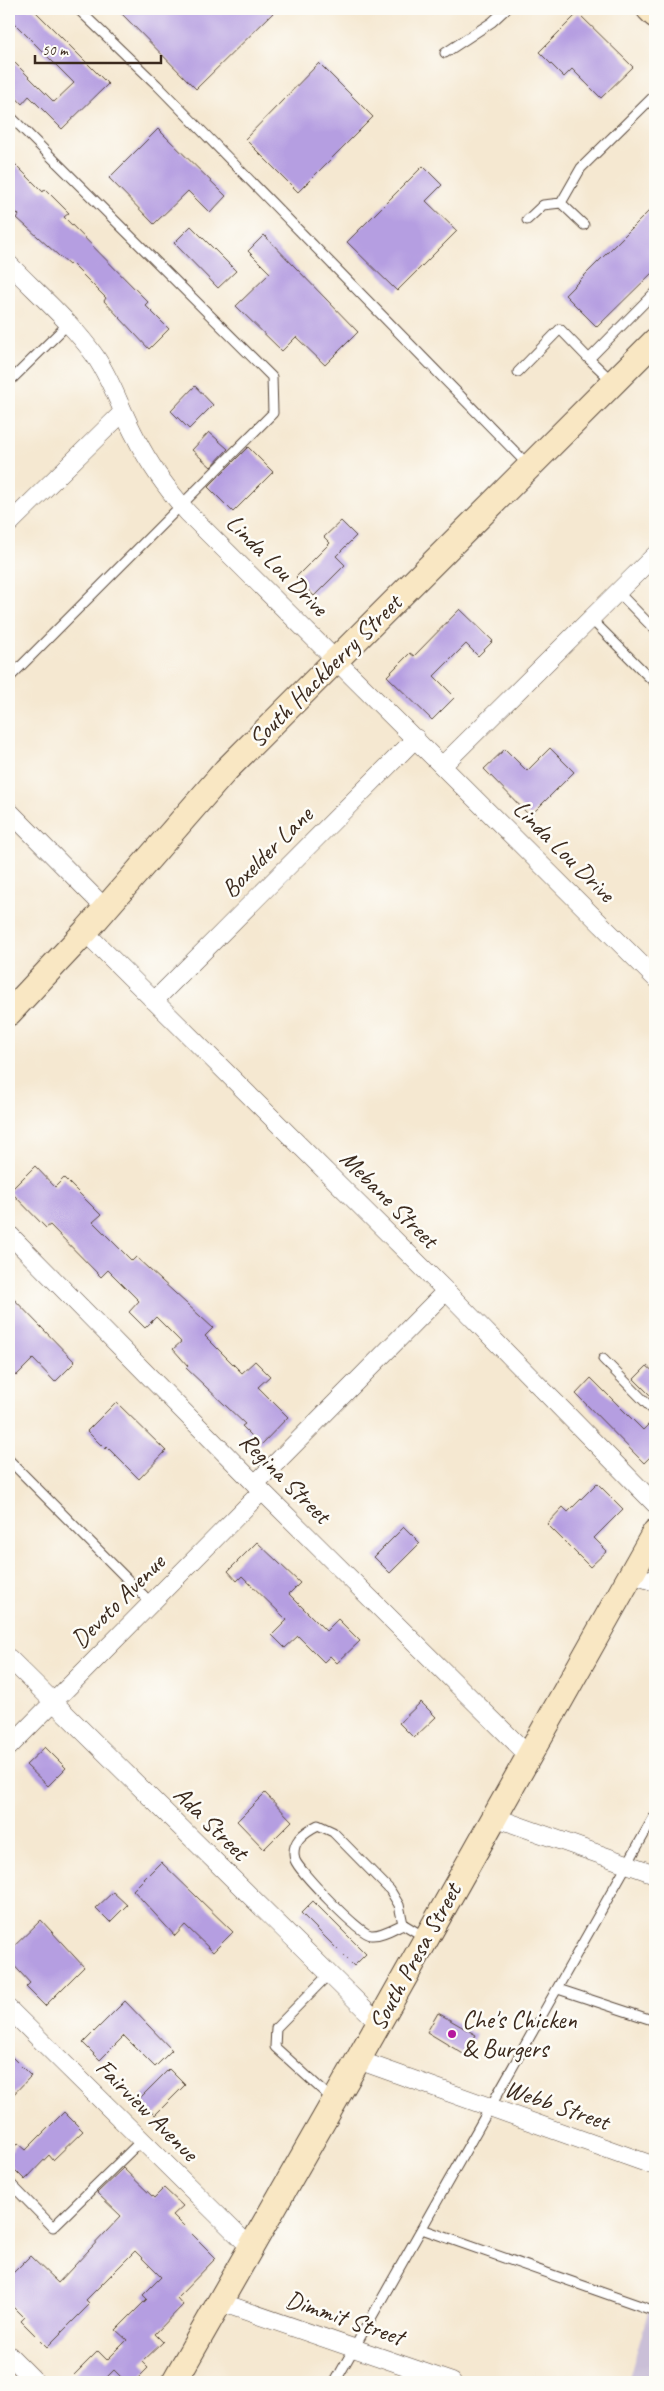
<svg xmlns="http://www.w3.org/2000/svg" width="664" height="2391" font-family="Caveat,sans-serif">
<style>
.industrial{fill:#cabfd7}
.building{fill:#b59ee1}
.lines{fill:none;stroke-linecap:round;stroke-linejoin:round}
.service-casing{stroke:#574639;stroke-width:11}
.minor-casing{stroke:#574639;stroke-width:19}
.secondary-casing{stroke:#574639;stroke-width:27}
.service{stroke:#fff;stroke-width:9}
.minor{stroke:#fff;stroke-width:18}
.secondary{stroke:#f9e7c3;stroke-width:25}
.poi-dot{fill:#b5179e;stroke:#fdfcf7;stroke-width:2}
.labels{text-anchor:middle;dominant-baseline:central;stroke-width:5;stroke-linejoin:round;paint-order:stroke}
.street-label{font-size:25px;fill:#3b2a1e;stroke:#fdfcf7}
.poi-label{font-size:25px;fill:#3b2a1e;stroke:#fdfcf7;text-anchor:start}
</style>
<rect width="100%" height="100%" fill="#fdfcf7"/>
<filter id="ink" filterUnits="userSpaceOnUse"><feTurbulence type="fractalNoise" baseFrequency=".02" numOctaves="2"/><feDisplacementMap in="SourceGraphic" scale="10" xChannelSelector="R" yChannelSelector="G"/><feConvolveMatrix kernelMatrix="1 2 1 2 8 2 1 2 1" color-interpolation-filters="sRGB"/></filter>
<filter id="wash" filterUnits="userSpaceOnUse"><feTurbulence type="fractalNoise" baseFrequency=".0096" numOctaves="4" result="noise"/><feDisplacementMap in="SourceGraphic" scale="20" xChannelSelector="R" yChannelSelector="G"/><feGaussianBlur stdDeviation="1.12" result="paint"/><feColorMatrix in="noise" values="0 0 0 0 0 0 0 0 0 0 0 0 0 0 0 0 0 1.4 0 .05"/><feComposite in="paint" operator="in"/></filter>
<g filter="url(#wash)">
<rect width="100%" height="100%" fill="#f5e8d1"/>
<path class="industrial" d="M655,2287V2382H628Z"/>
<g id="blocks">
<path class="building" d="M9,9H33L108,84L62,129L29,96L22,104L9,90V57L54,102L74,83L9,18Z
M117,9H277L196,89Z
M578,13L633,67L601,98L572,69L564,77L539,52Z
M319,63L373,117L298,192L245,139Z
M158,129L226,196L210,213L188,191L154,224L109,178Z
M9,158L43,192L45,189L69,213L64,217L148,302L145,305L169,329L149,349L104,301L106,298L71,263L69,265L17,218L19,215L9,205Z
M423,166L442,185L426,201L457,231L397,291L347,242Z
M655,205V270L597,327L565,295Z
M191,226L236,271L218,288L174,243Z
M264,235L358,332L325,365L296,337L282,351L236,306L270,273L248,251Z
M195,386L213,405L189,429L171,411Z
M209,432L228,449L211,467L192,450Z
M248,447L273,472L233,512L208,487Z
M341,521L356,536L336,556L345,565L314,596L296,577L330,543L324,537Z
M460,609L493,641L478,656L466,644L434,676L455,697L432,720L387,676L410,653L414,656Z
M550,748L574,772L530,816L484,769L505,749L527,771Z
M35,1166L55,1187L64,1178L101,1215L93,1222L132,1261L136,1257L213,1328L205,1336L242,1373L255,1361L270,1376L258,1387L288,1417L261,1445L242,1426L245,1424L186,1368L188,1366L173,1349L181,1342L156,1317L145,1328L129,1312L139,1301L108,1270L101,1277L50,1225L46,1228L10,1191Z
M9,1294L75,1362L55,1382L33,1359L16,1376L9,1368Z
M647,1366L655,1373V1400L634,1379Z
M591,1378L643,1430L655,1418V1452L644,1463L576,1394Z
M116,1402L166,1451L139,1479L107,1447L105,1449L87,1431Z
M597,1483L623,1509L594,1538L607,1551L590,1567L547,1524L563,1507L568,1512Z
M404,1527L420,1543L390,1573L374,1557Z
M257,1542L300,1583L289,1594L326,1631L338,1619L360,1641L337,1663L330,1656L324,1662L298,1636L285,1648L272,1635L287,1620L242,1576L237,1581L228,1571Z
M421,1702L436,1717L414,1738L399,1723Z
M45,1747L66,1768L48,1786L26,1765Z
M265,1793L292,1821L264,1849L237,1821Z
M161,1862L233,1932L213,1952L185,1925L175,1936L133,1890Z
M113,1892L127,1905L110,1922L96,1908Z
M313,1901L366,1954L354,1966L301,1913Z
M41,1920L84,1967L45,2006L26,1987L30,1983L9,1960V1951Z
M125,2001L172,2050L155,2067L124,2036L100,2060L83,2043Z
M438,2013L476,2035L465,2055L427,2032Z
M9,2054L31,2076L9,2099Z
M169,2069L185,2085L155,2115L139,2099Z
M64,2112L83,2131L53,2160L49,2155L25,2180L9,2164V2152L18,2143L26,2150Z
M123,2168L154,2198L164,2188L183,2206L173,2215L216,2258L177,2298L183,2305L155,2334L163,2342L142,2362L148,2368L134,2382H126L114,2370L102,2382H67L98,2351L107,2360L127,2340L116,2330L147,2299L143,2295L161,2277L135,2251L86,2300L90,2304L47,2347L21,2321L24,2318L9,2303V2277L30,2256L58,2283L121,2216L97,2193Z"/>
</g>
</g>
<g filter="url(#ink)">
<use href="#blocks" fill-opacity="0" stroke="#574639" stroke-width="1"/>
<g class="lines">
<defs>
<path id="service" d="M78,9L157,85L529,466
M445,53L492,22L506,9
M9,115L272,377L273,413L9,678
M561,203L584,225
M527,220L543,205L561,203L581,168L655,95
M518,372L560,329L589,359
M612,381L589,359L655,292
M9,382L68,324
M618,592L655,630
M591,619L655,683
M603,1359L655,1412
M9,1460L151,1603
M403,1924C394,1928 381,1936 371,1935C359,1934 299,1871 295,1860C290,1842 304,1832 318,1825L333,1832L390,1890L399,1905L403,1924L426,1938
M329,1974L276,2028L275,2047L332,2099
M558,1989L655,2021
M9,2182L53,2227L142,2140
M422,2229L652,2310
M335,2382L655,1815"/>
<path id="minor" d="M9,264C38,294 71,322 95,356C113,382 121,411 136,438C150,466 168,490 188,513L655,978
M9,524L123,412
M443,765L655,555
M9,811L106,909
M85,932L446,1291L655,1504
M154,1001L416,738
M9,1234L255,1484L529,1756
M255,1484L446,1291
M631,1574L655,1582
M9,1658L379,2023
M9,1747L262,1491
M494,1817L655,1874
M9,2009L251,2248
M358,2060L655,2166
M220,2302L452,2382
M9,2355L36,2382"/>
<path id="secondary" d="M649,9L655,15
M9,1013L85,932L226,770L655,341
M174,2382L358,2060L655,1532"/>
</defs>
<use href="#service" class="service-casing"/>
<use href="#minor" class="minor-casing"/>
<use href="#secondary" class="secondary-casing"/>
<use href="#service" class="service"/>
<use href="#minor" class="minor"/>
<use href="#secondary" class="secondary"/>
</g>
</g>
<circle class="poi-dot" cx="452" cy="2034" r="5"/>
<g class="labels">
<g class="street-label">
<text transform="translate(277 565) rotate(45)">Linda Lou Drive</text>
<text transform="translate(325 671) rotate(-45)">South Hackberry Street</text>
<text transform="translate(564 851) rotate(45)">Linda Lou Drive</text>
<text transform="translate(267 852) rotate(-45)">Boxelder Lane</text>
<text transform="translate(389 1199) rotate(45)">Mebane Street</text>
<text transform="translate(285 1478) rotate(45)">Regina Street</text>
<text transform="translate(118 1601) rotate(-45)">Devoto Avenue</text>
<text transform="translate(211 1823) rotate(45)">Ada Street</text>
<text transform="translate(415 1957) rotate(-61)">South Presa Street</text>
<text transform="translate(557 2105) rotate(19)">Webb Street</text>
<text transform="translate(147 2110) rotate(45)">Fairview Avenue</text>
<text transform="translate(345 2318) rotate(19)">Dimmit Street</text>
</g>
<g class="poi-label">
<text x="462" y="2020">Che's Chicken<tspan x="462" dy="29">&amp; Burgers</tspan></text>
</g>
</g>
<rect width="664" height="2391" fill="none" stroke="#fdfcf7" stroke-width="30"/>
<path d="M35 55v8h126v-8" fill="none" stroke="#3b2a1e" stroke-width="2.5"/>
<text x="42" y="55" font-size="15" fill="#3b2a1e" stroke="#fdfcf7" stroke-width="4" paint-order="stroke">50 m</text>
</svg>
